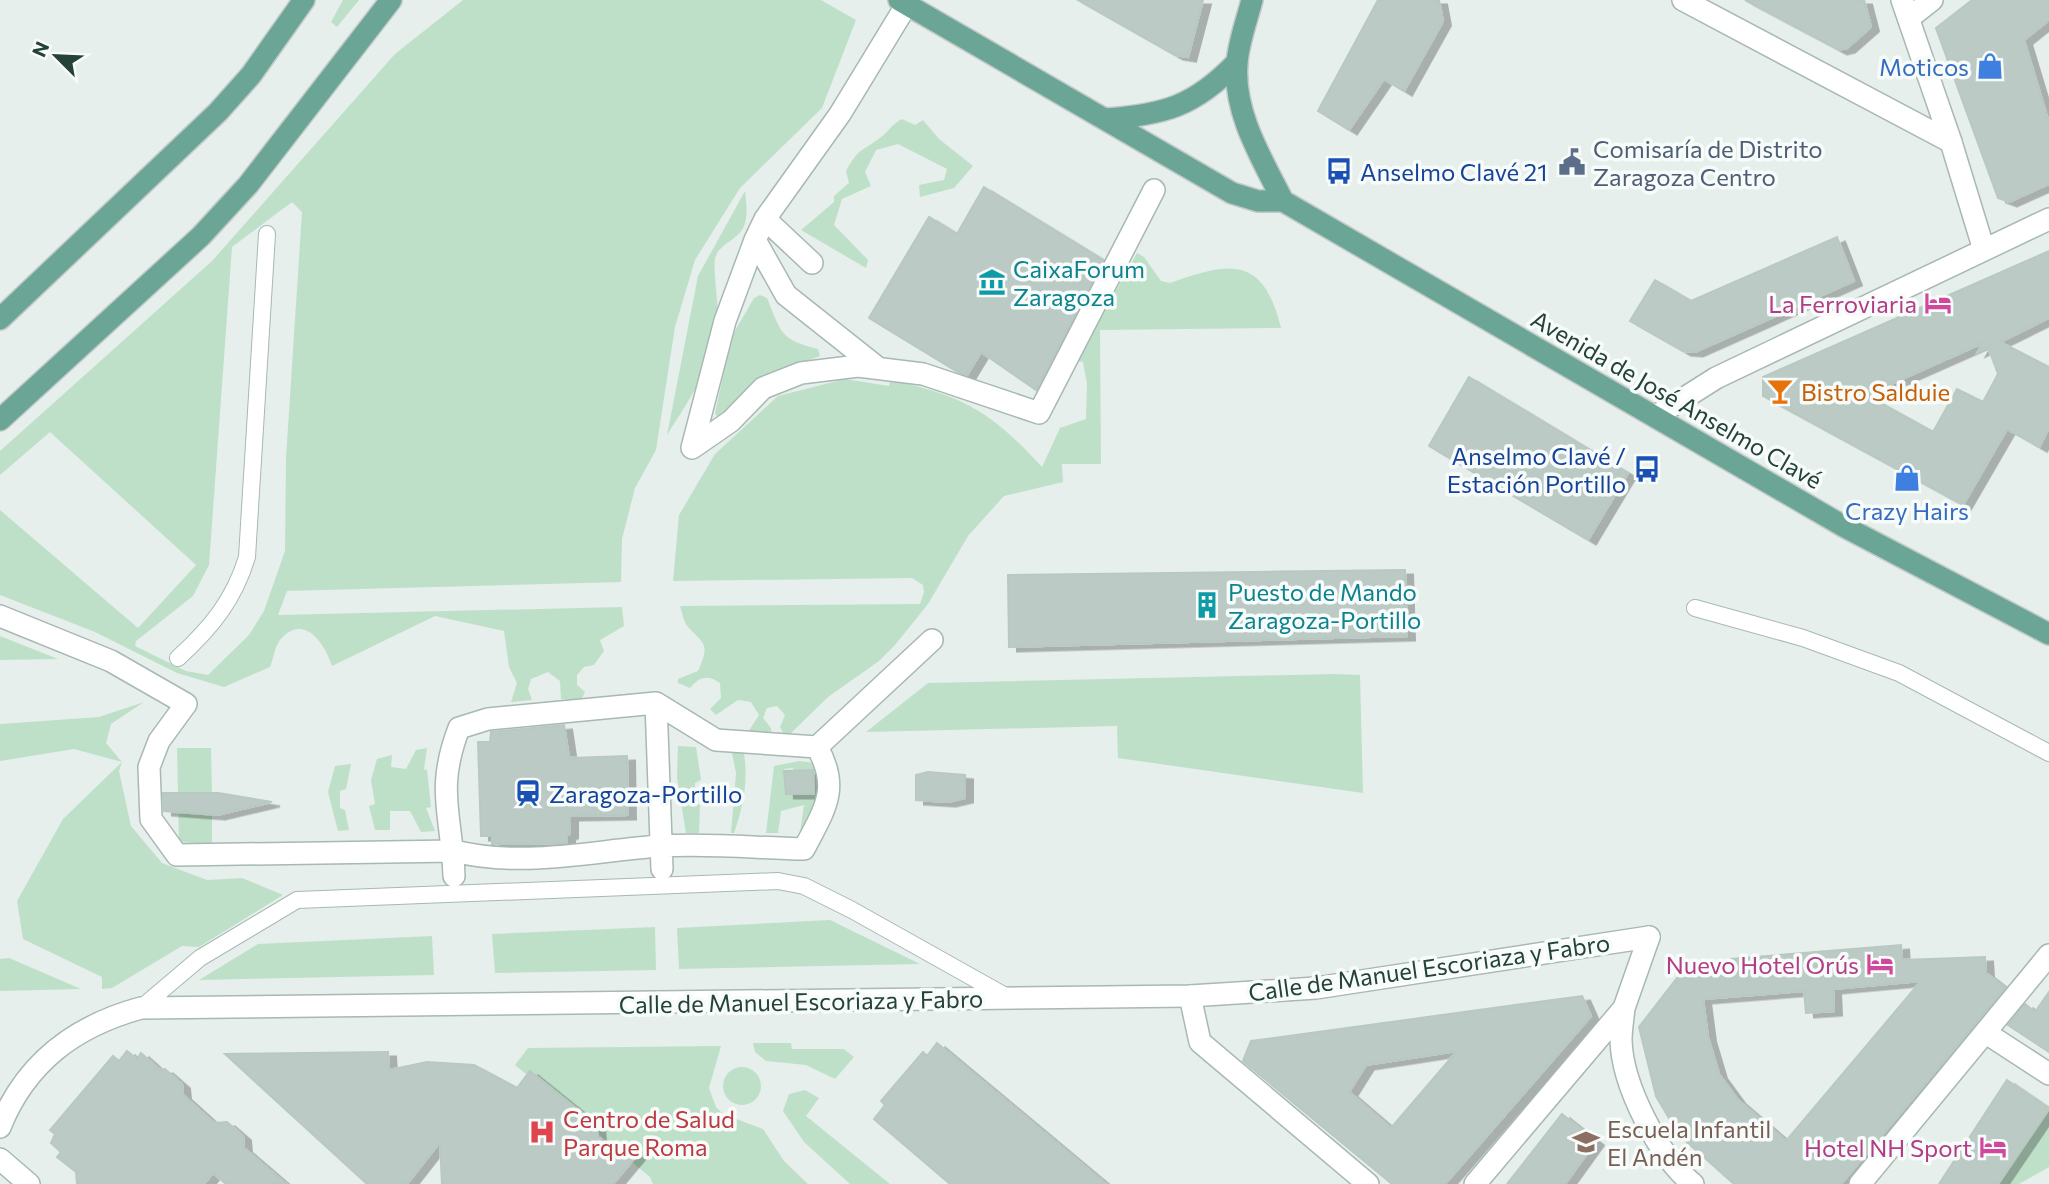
<svg xmlns="http://www.w3.org/2000/svg" width="2049" height="1184" font-family="Commissioner,sans-serif">
<style>
.green{fill:#bfe0c8;fill-rule:evenodd}
.building{fill:#bbcac4;stroke:#b8c9c2;stroke-width:2;fill-rule:evenodd;filter:url(#shadow)}
.lines{fill:none;stroke-linecap:round;stroke-linejoin:round}
.service-casing{stroke:#a8b8b2;stroke-width:18}
.pedestrian-casing{stroke:#a8b8b2;stroke-width:24}
.minor-casing{stroke:#a8b8b2;stroke-width:24}
.tertiary-casing{stroke:#a8b8b2;stroke-width:24}
.secondary-casing{stroke:#a4bbb3;stroke-width:24}
.primary-casing{stroke:#c2cac8;stroke-width:24}
.service{stroke:#fff;stroke-width:16}
.pedestrian{stroke:#fff;stroke-width:21}
.minor{stroke:#fff;stroke-width:21}
.tertiary{stroke:#fff;stroke-width:21}
.secondary{stroke:#fff;stroke-width:21}
.primary{stroke:#6aa596;stroke-width:21}
.labels{text-anchor:middle;dominant-baseline:central;stroke-width:7;stroke-linejoin:round;paint-order:stroke}
.shop-label{font-size:24px;fill:#366cbe;stroke:#f7fbf9;text-anchor:end}
.service-label{font-size:24px;fill:#4e5e75;stroke:#f7fbf9;text-anchor:start}
.transit-label{font-size:24px;fill:#164399;stroke:#f7fbf9;text-anchor:start}
.culture-label{font-size:24px;fill:#0d838f;stroke:#f7fbf9;text-anchor:start}
.hotel-label{font-size:24px;fill:#b23c85;stroke:#f7fbf9;text-anchor:end}
.food-label{font-size:24px;fill:#c56008;stroke:#f7fbf9;text-anchor:start}
.street-label{font-size:24px;fill:#24423a;stroke:#f7fbf9}
.health-label{font-size:24px;fill:#be3a42;stroke:#f7fbf9;text-anchor:start}
.education-label{font-size:24px;fill:#785e54;stroke:#f7fbf9;text-anchor:start}
</style>
<defs>
<filter id="shadow"><feDropShadow dx="8" dy="4.5" stdDeviation="0" flood-color="#0004"/></filter>
</defs>
<rect width="100%" height="100%" fill="#e6efeb"/>
<path class="green" d="M343,0H359L337,27L331,22Z
M463,0H821L856,20L822,108L740,188L695,260L675,327L656,450L635,488L622,539L621,582L287,591L278,615L622,607L624,626L600,640L604,651L594,665L584,667L577,675V685L585,692L581,700L561,699L560,681L548,672L531,679L528,689L532,700L511,702L517,683L509,667L504,631L435,616L332,666C325,644 304,612 280,640C275,646 273,660 270,667L224,687L177,673L95,632L0,595V510L138,628L196,565L50,432L0,475V451L212,261L395,54ZM292,202L302,212L286,458L285,551L264,611L249,635L208,675L186,671L135,646L136,641L193,596L209,565L232,247Z
M902,119L915,125L923,120L939,139L973,166L954,188L920,197L919,185L944,180L947,169L898,144L876,150L865,172L871,186L842,199L834,225L868,260L866,268L801,230L834,202V196L849,183L846,171C859,147 862,152 881,137C890,130 892,124 902,119Z
M745,191C746,201 748,213 745,223C741,240 718,243 715,259C713,272 719,307 718,324C716,362 687,403 667,435L698,276Z
M1137,253L1144,257L1161,281L1170,283C1229,262 1263,254 1281,328L1100,330L1101,464H1062L1063,482L1004,496L968,536L928,604L895,645L879,661L828,697L789,735L784,734L780,727L785,715L777,706L767,708L763,718L771,728L772,736L748,732L759,715L751,702L738,700L716,715L710,709L721,698L720,683C707,674 699,677 690,688L678,683V679L698,671C710,644 705,645 688,627C684,623 682,612 680,606L920,604L924,592L923,585L912,578L673,581L679,515L715,454L778,396L845,379L889,386L890,380C962,395 992,412 1042,467L1060,428L1086,419L1087,384L1083,362L1076,361Z
M760,295L767,298C781,332 780,340 818,349L820,356L760,378L724,417L718,418L715,413L732,336L754,298Z
M0,636L58,659L0,660Z
M1334,674L1360,675L1363,793L1118,758L1117,726L866,732L928,683Z
M144,702L111,724L106,743L122,762L119,771L131,826L162,863L207,880L242,878L283,895L199,947L182,946L112,988L102,989V977L23,939L17,901L63,819L122,762L74,749L0,761V724L99,717Z
M678,746L696,747L701,780L695,783V803L700,805L699,833H686L677,778Z
M177,748H211L212,793L185,796V809L212,815V844L179,842Z
M427,748L424,769L427,770L431,807L426,808L435,831L421,832L410,811H390V830H375L369,806L375,804L371,780L377,759L392,755L391,767L406,769L416,750Z
M732,753H744C748,781 744,804 734,833H731L736,773Z
M799,761L824,764L827,801L822,814L818,812L810,834L800,833L804,805L781,811L778,833H766L774,766ZM793,768L795,795H786L784,769Z
M351,764L346,789L340,791V808L345,810L349,830L338,831L328,792L335,766Z
M830,920L920,964L679,969L677,928Z
M655,927L656,970L495,973L492,934Z
M432,936L434,975L199,980L258,944Z
M9,958L81,989L0,991V959Z
M753,1043H791L792,1049H844L854,1057L835,1079L806,1065L766,1061L755,1052Z
M721,1046L709,1088L716,1107L723,1114L763,1129L784,1161L808,1184H653L650,1177L515,1065L528,1048Z
M723 1086a19 19 0 1 1 38 0a19 19 0 1 1-38 0Z
M805,1090L819,1098L806,1116L890,1184H850L804,1142L783,1111L789,1094Z
M2049,1109V1167L2019,1184H1999Z"/>
<path class="building" d="M1078,0H1203L1188,57L1175,55Z
M1378,0H1439L1443,21L1404,91L1384,79L1349,130L1318,111Z
M1745,0H1864L1871,27L1847,48L1839,50Z
M1972,0H2049V20L2024,40L2049,123V184L2009,202L1998,198L1936,28Z
M984,187L1103,260L1036,390L981,352L967,375L958,372L869,318L929,217L957,234Z
M1837,237L1854,281L1695,352L1683,351L1630,321L1655,280L1691,301Z
M2049,251V318L2000,342L2049,367V428L2039,447L2007,429L1963,505L1763,396V377ZM1983,343L1978,352L1988,347L1998,374L1983,402L1957,389L1933,432L1866,395Z
M1469,377L1628,473L1588,540L1429,446Z
M1405,570L1407,636L1009,647L1008,575Z
M564,725L569,758L627,756L628,815L570,816V834L567,835V843L492,844V836H481L478,742H490L491,732Z
M813,770L814,794H786L784,771Z
M928,772L965,775V798L948,802L916,800V775Z
M163,793H218L272,802L217,815L164,811Z
M1901,945L1902,960L1985,957L1986,973L2005,988L1841,1184H1734L1679,1135L1656,1096L1639,1027L1677,978L1733,975L1731,959ZM1921,981L1786,1141L1738,1100L1719,1074L1708,1037L1703,999L1804,991L1806,1013L1834,1011L1833,989Z
M2049,992V1052L2008,1025L2025,1004L2035,1012Z
M1582,996L1591,1016L1445,1184H1392L1243,1061L1251,1041ZM1457,1051L1391,1128L1349,1092L1366,1065Z
M937,1043L1106,1184H950L874,1119L885,1105L881,1101L923,1052L927,1056Z
M127,1051L137,1059L141,1053L160,1070L165,1069L182,1084L183,1095L214,1123L227,1122L243,1136L244,1148L286,1184H226L213,1173L204,1184H77L76,1172L57,1157L61,1152L51,1143L55,1134L50,1130L113,1056L119,1061Z
M388,1052L389,1070L427,1062L474,1065L517,1088L530,1071L597,1125L598,1137L611,1148L638,1154L613,1184H442L440,1142L407,1184H367L225,1054Z
M2007,1080L2049,1109L1998,1184H1939Z
M1562,1114L1596,1141L1565,1184H1507Z"/>
<g class="lines">
<defs>
<path id="service" d="M1695,608L1803,638L1899,673L2049,753
M178,658C211,628 234,600 247,557L267,234
M141,1008L200,958L297,900L778,881L804,886L852,910L1009,998"/>
<path id="pedestrian" d="M1683,0L1951,142
M765,219L812,263
M755,240L786,295L878,368
M692,448L731,421L763,388L801,373L858,366L923,374L1039,413L1154,190
M692,448L725,321L755,240L765,219L840,114L907,4
M0,616L111,661L186,704L159,741L149,767L151,819L177,855L454,851C522,868 591,851 660,846C708,843 757,848 804,849C824,810 841,789 817,747L716,740L656,703L488,719L459,728C435,790 452,815 454,876
M656,703L662,869
M817,747L932,640
M1986,1033L2049,1074"/>
<path id="minor" d="M1902,0L1951,142L1984,250
M1909,18L1932,0
M1656,416L1716,378L2049,219
M1190,996L1200,1042L1368,1184
M1624,1008C1623,1018 1621,1030 1621,1040C1622,1085 1659,1157 1693,1184
M1475,1184L1624,1008L1649,937
M1860,1184L2049,955"/>
<path id="tertiary" d="M0,1127C26,1062 75,1026 141,1008L1190,996L1316,988L1649,937"/>
<path id="secondary" d="M0,1159L29,1184"/>
<path id="primary" d="M899,0L1232,193L1258,201H1283L1845,527L2049,634
M1252,0C1247,20 1238,43 1237,64C1233,113 1262,159 1283,201
M1105,119C1164,115 1195,106 1237,62
M0,319L218,112L251,75L304,0
M0,420L201,236L248,185L391,0"/>
</defs>
<use href="#service" class="service-casing"/>
<use href="#pedestrian" class="pedestrian-casing"/>
<use href="#minor" class="minor-casing"/>
<use href="#tertiary" class="tertiary-casing"/>
<use href="#secondary" class="secondary-casing"/>
<use href="#primary" class="primary-casing"/>
<use href="#service" class="service"/>
<use href="#pedestrian" class="pedestrian"/>
<use href="#minor" class="minor"/>
<use href="#tertiary" class="tertiary"/>
<use href="#secondary" class="secondary"/>
<use href="#primary" class="primary"/>
</g>
<defs>
<symbol id="shop-bare" viewBox="-9 -9 18 18"><path d="M-5-2.5h2.3a2.7 3.5 0 0 1 5.4 0H5L5.5 6h-11ZM-1.5-2.5h3a1.5 2.3 0 0 0-3 0Z" fill="#3f7fe0" stroke="#f7fbf9" stroke-width="2.5" paint-order="stroke"/></symbol>
<symbol id="civic-bare" viewBox="-9 -9 18 18"><path d="M-.6-6.5H3V-4.5H.6V-3L4-1V1h2V6H-6V1h2V-1L-.6-3ZM-1.2 2.5V6h2.4V2.5Z" fill="#5c6f8a" stroke="#f7fbf9" stroke-width="2.5" paint-order="stroke"/></symbol>
<symbol id="bus-bare" viewBox="-9 -9 18 18"><path d="M-5-6H5V4H4V6H2V4H-2V6H-4V4H-5ZM-3.5-4V0h7V-4ZM-3.5 1.2v1.5H-2V1.2ZM2 1.2v1.5H3.5V1.2Z" fill="#1a4fb4" stroke="#f7fbf9" stroke-width="2.5" paint-order="stroke"/></symbol>
<symbol id="museum-bare" viewBox="-9 -9 18 18"><path d="M0-6L6-3V-2H-6V-3ZM-5-1h2V3h-2ZM-1-1h2V3h-2ZM3-1h2V3H3ZM-6 4H6V6H-6Z" fill="#0f9aa8" stroke="#f7fbf9" stroke-width="2.5" paint-order="stroke"/></symbol>
<symbol id="hotel-bare" viewBox="-9 -9 18 18"><path d="M-6-4.5h1.5V1H6V5H4.5V3h-9V5H-6ZM-4 0a1.8 1.8 0 1 1 3.6 0ZM.5 0V-2.5h3Q6-2.5 6 0Z" fill="#d1479c" stroke="#f7fbf9" stroke-width="2.5" paint-order="stroke"/></symbol>
<symbol id="bar-bare" viewBox="-9 -9 18 18"><path d="M-6-5H6L.8 .8V4.5H3.5V6h-7V4.5H-.8V.8Z" fill="#e8710a" stroke="#f7fbf9" stroke-width="2.5" paint-order="stroke"/></symbol>
<symbol id="building-bare" viewBox="-9 -9 18 18"><path d="M-4-6H4V6H1V3H-1V6H-4ZM-2.5-4.3h1.7v1.8h-1.7ZM.8-4.3h1.7v1.8H.8ZM-2.5-1h1.7V.8h-1.7ZM.8-1h1.7V.8H.8Z" fill="#0f9aa8" stroke="#f7fbf9" stroke-width="2.5" paint-order="stroke"/></symbol>
<symbol id="station-bare" viewBox="-9 -9 18 18"><path d="M-3-6H3Q5-6 5-4V2Q5 4 3 4L4.5 6H3L1.5 4h-3L-3 6H-4.5L-3 4Q-5 4-5 2V-4Q-5-6-3-6ZM-3.5-4v3h7v-3ZM-3.5 1v1.5H-2V1ZM2 1v1.5H3.5V1Z" fill="#1a4fb4" stroke="#f7fbf9" stroke-width="2.5" paint-order="stroke"/></symbol>
<symbol id="hospital-bare" viewBox="-9 -9 18 18"><path d="M-5-5h3v3.5h4V-5h3V5h-3V1.5h-4V5h-3Z" fill="#e0444e" stroke="#f7fbf9" stroke-width="2.5" paint-order="stroke"/></symbol>
<symbol id="school-bare" viewBox="-9 -9 18 18"><path d="M0-5L7-2L0 1L-7-2ZM-4 1L0 2.5L4 1V4Q0 6-4 4Z" fill="#8d6e63" stroke="#f7fbf9" stroke-width="2.5" paint-order="stroke"/></symbol>
</defs>
<g fill-rule="evenodd">
<use href="#shop-bare" x="1971" y="47" width="38" height="38"/>
<use href="#civic-bare" x="1553" y="143" width="38" height="38"/>
<use href="#bus-bare" x="1320" y="152" width="38" height="38"/>
<use href="#museum-bare" x="973" y="263" width="38" height="38"/>
<use href="#hotel-bare" x="1919" y="284" width="38" height="38"/>
<use href="#bar-bare" x="1761" y="372" width="38" height="38"/>
<use href="#bus-bare" x="1628" y="450" width="38" height="38"/>
<use href="#shop-bare" x="1888" y="459" width="38" height="38"/>
<use href="#building-bare" x="1188" y="586" width="38" height="38"/>
<use href="#station-bare" x="509" y="774" width="38" height="38"/>
<use href="#hotel-bare" x="1861" y="945" width="38" height="38"/>
<use href="#hospital-bare" x="523" y="1113" width="38" height="38"/>
<use href="#school-bare" x="1567" y="1123" width="38" height="38"/>
<use href="#hotel-bare" x="1974" y="1128" width="38" height="38"/>
</g>
<g class="labels">
<g class="shop-label">
<text x="1969" y="66">Moticos</text>
<text x="1907" y="510" text-anchor="middle">Crazy Hairs</text>
</g>
<g class="service-label">
<text x="1593" y="148">Comisaría de Distrito<tspan x="1593" dy="28">Zaragoza Centro</tspan></text>
</g>
<g class="transit-label">
<text x="1360" y="171">Anselmo Clavé 21</text>
<text x="1626" y="455" text-anchor="end">Anselmo Clavé /<tspan x="1626" dy="28">Estación Portillo</tspan></text>
<text x="549" y="793">Zaragoza-Portillo</text>
</g>
<g class="culture-label">
<text x="1013" y="268">CaixaForum<tspan x="1013" dy="28">Zaragoza</tspan></text>
<text x="1228" y="591">Puesto de Mando<tspan x="1228" dy="28">Zaragoza-Portillo</tspan></text>
</g>
<g class="hotel-label">
<text x="1917" y="303">La Ferroviaria</text>
<text x="1859" y="964">Nuevo Hotel Orús</text>
<text x="1972" y="1147">Hotel NH Sport</text>
</g>
<g class="food-label">
<text x="1801" y="391">Bistro Salduie</text>
</g>
<g class="street-label">
<text transform="translate(1677 399) rotate(30)">Avenida de José Anselmo Clavé</text>
<text transform="translate(1429 967) rotate(-8)">Calle de Manuel Escoriaza y Fabro</text>
<text transform="translate(801 1001) rotate(-1)">Calle de Manuel Escoriaza y Fabro</text>
</g>
<g class="health-label">
<text x="563" y="1118">Centro de Salud<tspan x="563" dy="28">Parque Roma</tspan></text>
</g>
<g class="education-label">
<text x="1607" y="1128">Escuela Infantil<tspan x="1607" dy="28">El Andén</tspan></text>
</g>
</g>
<g transform="translate(56 56) rotate(294)" stroke="#f7fbf9" stroke-width="5" paint-order="stroke">
<path d="M0-5L12 26L0 18L-12 26Z" fill="#24423a"/>
<text y="-10" font-size="19" font-weight="bold" text-anchor="middle" fill="#24423a">N</text>
</g>
</svg>
